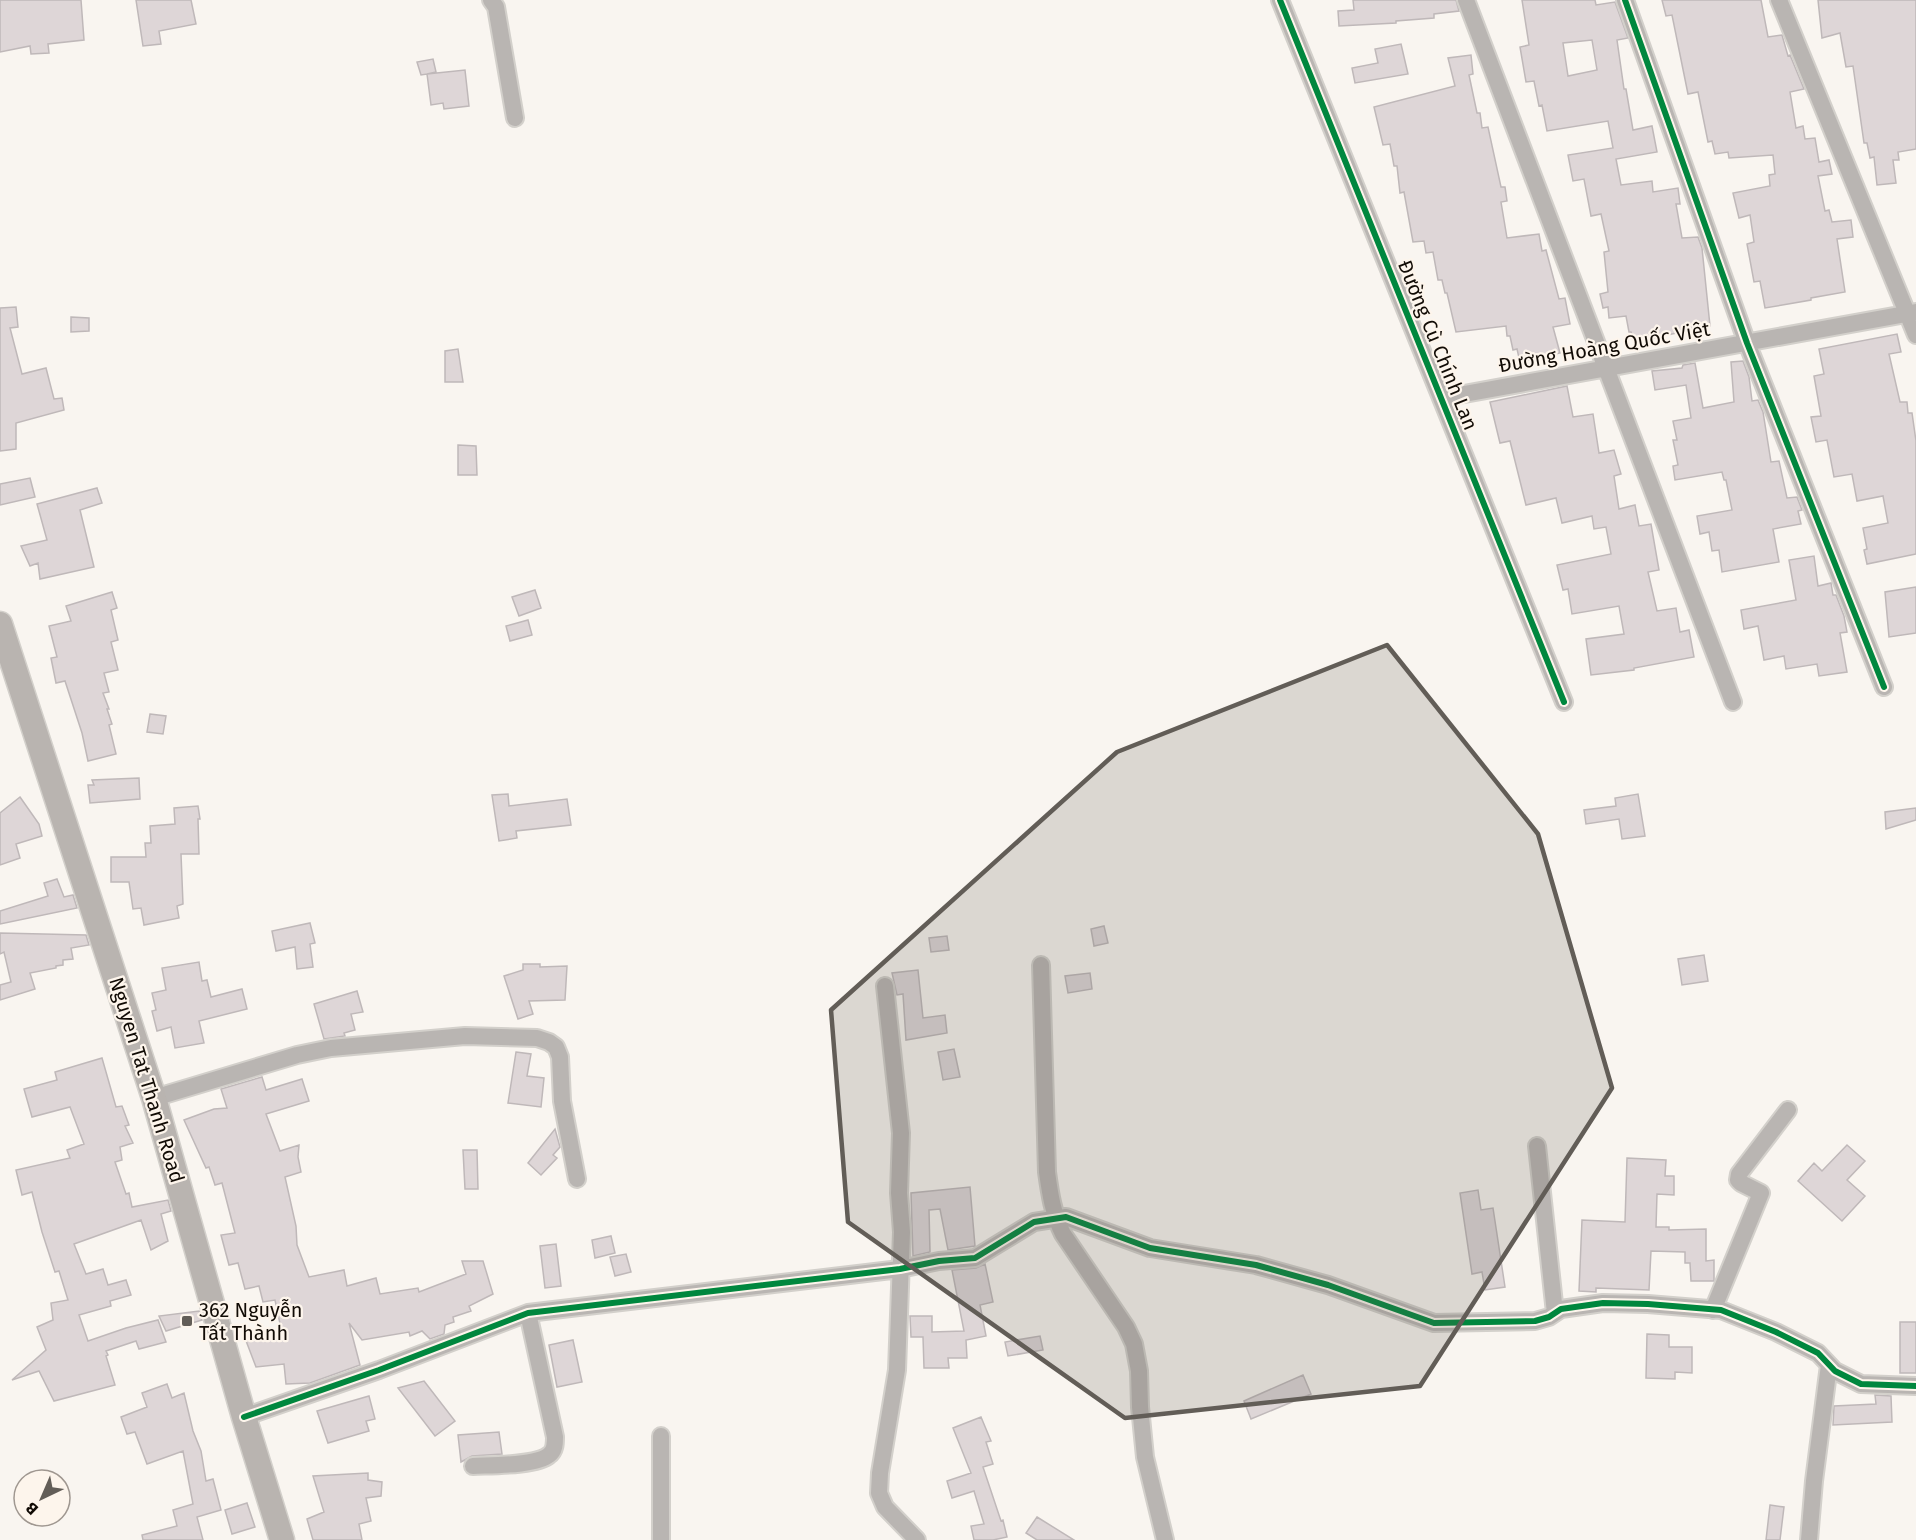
<svg xmlns="http://www.w3.org/2000/svg" width="1916" height="1540" font-family="'Fira Sans',sans-serif">
<style>
.building{fill:#ded6d7;stroke:#bfb8b9;stroke-width:1.5;fill-rule:evenodd}
.lines{fill:none;stroke-linecap:round;stroke-linejoin:round}
.minor-casing{stroke:#d3d0cb;stroke-width:20}
.secondary-casing{stroke:#d3d0cb;stroke-width:27}
.minor{stroke:#b9b5b2;stroke-width:16}
.secondary{stroke:#b9b4b0;stroke-width:24}
.cycleway-casing{stroke:#fdf5ec;stroke-width:10}
.cycleway{stroke:#00873e;stroke-width:6}
.marked{fill:#625d57;fill-opacity:0.2;stroke:#625d57;stroke-width:4.5;stroke-linejoin:round}
.poi-dot{fill:#625d57;stroke:#fdf5ec;stroke-width:2}
.labels{text-anchor:middle;dominant-baseline:central;stroke-width:4.5;stroke-linejoin:round;paint-order:stroke}
.street-label{font-size:20px;fill:#110b05;stroke:#fdf5ec}
.poi-label{font-size:20px;fill:#110b05;stroke:#fdf5ec;text-anchor:start}
</style>
<rect width="100%" height="100%" fill="#f9f5f0"/>
<path class="building" d="M0,0H81L84,40L48,44L49,53L31,54L30,46L0,52Z
M136,0H191L196,24L159,31L161,44L143,46Z
M1353,0H1456L1459,11L1434,14V18L1396,21V23L1339,26L1338,11L1354,10Z
M1522,0H1595L1596,5L1615,2L1628,38L1617,40L1624,89H1626L1633,130L1652,126L1657,152L1616,159L1621,185L1652,181L1653,192L1678,188L1680,204H1676L1682,238L1698,237L1702,248L1710,326L1634,342L1631,332H1629L1626,316L1609,318L1608,307L1603,308L1600,294L1608,292L1604,252L1609,251L1601,214L1591,216L1584,179L1573,181L1568,155L1613,148L1608,121L1547,131L1542,105L1539,106L1534,81L1526,82L1520,47L1529,45ZM1592,40L1597,70L1568,76L1563,43Z
M1662,0H1761L1768,37L1782,35L1788,56L1790,55L1804,89L1790,92L1796,128L1803,126L1805,139L1815,138L1819,162L1829,160L1832,174L1818,176L1825,211L1829,210L1832,222L1851,220L1853,237L1837,239L1845,292L1811,298V300L1765,308L1760,281L1754,282L1747,244L1754,242L1750,215L1739,218L1733,193L1770,186L1769,175L1775,174L1773,155L1729,158L1728,152L1715,154L1712,141L1708,142L1698,92L1688,94L1672,15L1666,16Z
M1818,0H1916V149L1898,152L1899,160H1893L1896,183L1877,185L1874,157L1870,158L1867,143H1864L1853,66L1846,67L1840,33L1822,38Z
M1401,44L1408,74L1355,83L1352,68L1378,63L1375,49Z
M1471,55L1473,74L1469,75L1477,113H1480L1482,128L1488,127L1501,187H1505L1507,201L1501,202L1507,238L1539,234L1542,251L1546,250L1559,299L1565,298L1570,324L1553,327L1560,353L1520,362L1517,349L1513,350L1510,336H1507L1506,326L1456,332L1447,293H1445L1442,280H1438L1433,252L1426,253L1424,241L1413,242L1404,192L1400,193L1397,166H1394L1390,144L1383,145L1374,107L1455,86L1448,58Z
M433,59L436,72L427,74L465,70L469,106L444,109L443,103L431,105L427,74L421,75L417,62Z
M16,307L18,327L10,328L22,374L46,368L54,399L62,398L64,410L16,423V449L0,451V308Z
M71,317L89,318V331L71,332Z
M1897,334L1901,352L1889,354L1900,402H1907L1908,413H1912L1916,441V554L1867,564L1864,550L1867,549L1863,528L1888,523L1883,496L1857,501L1852,474L1834,477L1827,440L1816,442L1811,417L1821,416L1814,376L1824,374L1819,349Z
M458,349L463,382H445V351Z
M1743,361L1749,377L1752,401L1758,400L1763,412L1771,462L1779,461L1787,498L1797,497L1802,510L1798,511L1801,524L1773,529L1779,562L1722,572L1719,550L1712,551L1709,532L1700,534L1697,516L1732,510L1726,480H1724L1722,472L1675,480L1673,466L1678,465L1673,440H1677L1673,421L1691,418L1686,385L1655,390L1652,371L1682,368L1683,365L1695,363L1703,408L1734,402L1731,362Z
M1567,386L1573,417L1593,414L1599,453L1614,450L1621,474L1614,476L1619,509L1635,505L1639,526L1651,524L1659,570L1648,572L1657,611L1676,608L1680,632L1689,630L1694,657L1634,668V670L1591,675L1586,639L1624,634L1619,606L1572,614L1568,589L1563,590L1557,565L1611,554L1606,527L1594,529L1592,516L1562,523L1556,498L1526,505L1510,441L1500,443L1490,402Z
M458,445L476,446L477,475H458Z
M30,478L35,497L0,505V484Z
M97,488L102,503L80,510L94,567L40,579L38,563L30,566L21,546L47,540L37,504Z
M1814,556L1818,586L1831,583L1833,595H1836L1844,616L1847,632L1840,633L1847,672L1819,676L1817,664L1786,669L1784,656L1764,660L1758,626L1744,629L1741,610L1796,600L1789,560Z
M1916,587V633L1889,637L1885,592Z
M535,590L541,608L519,616L512,597Z
M112,592L117,608L111,610L118,640L111,642L118,670L104,673L109,692L103,693L109,709H107L112,724L109,725L116,754L88,761L82,733L65,681L56,683L51,658L57,657L49,626L71,621L66,606Z
M528,620L532,635L510,641L506,626Z
M150,714L166,716L163,734L147,732Z
M139,778L140,799L90,803L88,785H94L92,780Z
M508,794L509,806L567,799L571,825L516,831L517,838L499,841L492,795Z
M1638,794L1645,836L1622,839L1619,819L1586,824L1584,810L1616,806L1615,798Z
M20,797L39,824L42,836L16,844L20,858L0,865V813Z
M198,806L200,819H198L199,854H181L183,904L177,906L179,918L144,925L141,908L133,909L129,882H111V857H146L145,843H151L150,826L175,824L174,808Z
M1916,808V820L1886,829L1885,812Z
M57,879L64,897L73,895L77,908L0,924V911L48,896L44,883Z
M310,923L315,943L310,944L313,967L297,969L295,947L276,951L272,931Z
M1104,926L1108,943L1094,946L1091,929Z
M0,933L86,935L89,945L71,948L73,959L63,960V965L56,966V968L30,973L35,989L0,1000V985L11,982L4,952L0,954Z
M947,936L949,950L931,952L929,938Z
M1704,955L1708,981L1682,985L1678,959Z
M199,962L202,981L207,980L211,997L242,989L247,1009L199,1021L204,1043L175,1048L171,1027L157,1031L152,1011L156,1010L152,993L166,990L162,968Z
M523,964H540V967L567,966L565,1000L529,1001L533,1014L518,1019L504,976L523,970Z
M918,970L923,1018L945,1015L947,1033L906,1040L903,994L897,995L892,973Z
M1090,973L1092,989L1068,993L1065,976Z
M357,991L363,1012L351,1014L355,1030L344,1033L345,1036L324,1039L314,1004Z
M954,1049L960,1077L943,1080L938,1052Z
M516,1052L531,1054L527,1076L544,1078L541,1107L508,1103Z
M102,1058L116,1107L122,1106L129,1125L125,1126L133,1143L120,1147L122,1160L115,1162L126,1194L129,1193L132,1207L168,1200L171,1211L161,1214L168,1241L151,1250L141,1220L74,1244L86,1274L103,1269L108,1285L126,1280L131,1295L110,1301L111,1306L79,1315L88,1341L126,1328L158,1320L166,1342L139,1349L136,1341L106,1351L108,1355L106,1356L115,1385L54,1401L39,1371L12,1380L46,1350L37,1327L53,1320L51,1303L68,1300L59,1271L55,1272L42,1232L32,1192L22,1195L16,1170L70,1158L67,1150L84,1144L70,1107L32,1117L24,1089L57,1080L55,1072Z
M262,1077L266,1090L302,1079L309,1101L266,1114L280,1151L299,1145L298,1157L301,1172L285,1177L296,1226L297,1245L309,1277L344,1270L347,1286L376,1278L380,1294L418,1288L419,1292L466,1274L462,1261H483L493,1294L469,1306L471,1311L453,1317L454,1322L445,1325L444,1334L430,1339L422,1331L410,1336L409,1332L362,1340L349,1323L360,1365L310,1383L286,1384L284,1364L256,1367L245,1338L282,1333L275,1300L263,1302L259,1286L245,1289L238,1263L229,1265L221,1235L235,1233L222,1183L215,1185L209,1167L206,1168L184,1120L214,1109L227,1108L221,1089Z
M555,1129L560,1147L553,1155L557,1158L541,1175L528,1163Z
M1847,1145L1865,1161L1847,1180L1865,1196L1842,1221L1798,1181L1814,1163L1822,1171Z
M463,1150H477L478,1189H465Z
M1627,1158L1666,1160L1665,1176H1674V1195L1657,1194L1656,1227H1669V1230L1706,1229V1261L1714,1260V1281H1691L1690,1263H1685V1252L1651,1251L1649,1290L1596,1288V1292L1579,1291L1582,1220L1625,1222Z
M970,1187L975,1246L948,1250L940,1209L929,1210L930,1252L913,1256L911,1193Z
M1478,1190L1481,1210L1493,1208L1505,1287L1485,1290L1482,1272L1472,1274L1460,1193Z
M611,1236L615,1253L595,1258L592,1240Z
M556,1244L561,1286L545,1288L540,1246Z
M626,1254L631,1272L615,1276L610,1257Z
M985,1264L993,1302L980,1305L986,1336L966,1340L967,1358H948L949,1368H924L923,1337H911L910,1316H932V1332L964,1331L952,1270L976,1268Z
M199,1311L202,1320L166,1331L159,1316Z
M1900,1322H1916V1373H1900Z
M1647,1334L1669,1335V1347H1692V1373L1675,1372V1379L1646,1378Z
M1040,1336L1043,1350L1008,1356L1005,1342Z
M573,1340L582,1382L557,1387L549,1345Z
M1303,1375L1311,1394L1251,1419L1244,1401Z
M424,1381L455,1421L435,1436L398,1388Z
M167,1384L172,1398L184,1393L193,1431L201,1451L206,1481L213,1479L221,1510L197,1517L203,1540H143L142,1535L177,1526L173,1510L193,1504L183,1451L147,1464L135,1432L127,1434L121,1417L147,1407L142,1393Z
M1875,1395L1891,1396L1892,1422L1833,1425L1834,1406L1876,1404Z
M369,1396L375,1419L366,1421L369,1431L328,1443L317,1411Z
M981,1417L991,1441L986,1442L993,1464L983,1467L1001,1521L1003,1520L1007,1537L993,1540H974L971,1526L984,1524L974,1491L952,1498L947,1481L971,1473L953,1428Z
M499,1432L502,1454L472,1456L461,1462L458,1435Z
M368,1473V1480L382,1482L381,1496L366,1498L371,1521L359,1524L362,1540H313L307,1519L324,1512L313,1476Z
M247,1503L255,1527L232,1534L225,1510Z
M1770,1505L1784,1507L1780,1540H1766Z
M1037,1517L1074,1540H1037L1026,1533Z"/>
<g class="lines">
<defs>
<path id="minor" d="M491,0L496,7L515,118
M1280,0L1564,702
M1466,0L1733,702
M1625,0L1747,343L1884,687
M1779,0L1916,335
M1442,398L1916,312
M1041,965L1047,1172C1050,1194 1053,1214 1063,1234L1126,1327L1134,1344L1139,1371L1140,1407L1145,1457L1165,1540
M885,986L901,1133L899,1193L902,1232L897,1370L880,1473L879,1493L885,1507L917,1540
M154,1098L297,1055L331,1048L465,1036L537,1038L549,1042L556,1047L560,1057L562,1101L577,1179
M1537,1146L1555,1313
M1713,1310L1761,1193L1741,1183L1738,1180L1739,1174L1788,1110
M244,1417L379,1370L528,1313L900,1269L939,1261L975,1258L1034,1222L1066,1217L1150,1248L1256,1265L1328,1285L1434,1323L1535,1321L1549,1317L1561,1309L1603,1303L1648,1304L1721,1310L1776,1332L1818,1353L1835,1371L1861,1384L1916,1386
M473,1466C491,1465 536,1466 549,1455C555,1451 555,1443 555,1437L528,1313
M661,1540V1436
M1809,1540L1814,1481L1829,1365"/>
<path id="secondary" d="M0,624L154,1098L244,1417L282,1540"/>
</defs>
<use href="#minor" class="minor-casing"/>
<use href="#secondary" class="secondary-casing"/>
<use href="#minor" class="minor"/>
<use href="#secondary" class="secondary"/>
<defs>
<path id="cycleway" d="M1280,0L1564,702
M1625,0L1747,343L1884,687
M244,1417L379,1370L528,1313L900,1269L939,1261L975,1258L1034,1222L1066,1217L1150,1248L1256,1265L1328,1285L1434,1323L1535,1321L1549,1317L1561,1309L1603,1303L1648,1304L1721,1310L1776,1332L1818,1353L1835,1371L1861,1384L1916,1386"/>
</defs>
<use href="#cycleway" class="cycleway-casing"/>
<use href="#cycleway" class="cycleway"/>
</g>
<path class="marked" d="M1387,645L1538,834L1612,1088L1420,1386L1125,1418L848,1222L831,1010L1117,752Z"/>
<rect class="poi-dot" x="181" y="1315" width="12" height="12" rx="3"/>
<g class="labels">
<g class="street-label">
<text transform="translate(1438 345) rotate(68)">Đường Cù Chính Lan</text>
<text transform="translate(1604 347) rotate(-10)">Đường Hoàng Quốc Việt</text>
<text transform="translate(147 1080) rotate(73)">Nguyen Tat Thanh Road</text>
</g>
<g class="poi-label">
<text x="199" y="1310">362 Nguyễn<tspan x="199" dy="23">Tất Thành</tspan></text>
</g>
</g>
<g transform="translate(42 1498) rotate(224)"><circle r="28" fill="#fdf5ec" stroke="#9f9790" stroke-width="1.5"/>
<path d="M0-4.5L10 22L0 15L-10 22Z" fill="#625d57"/>
<text y="-9" font-size="16" font-weight="bold" text-anchor="middle" fill="#110b05">B</text>
</g>
</svg>
